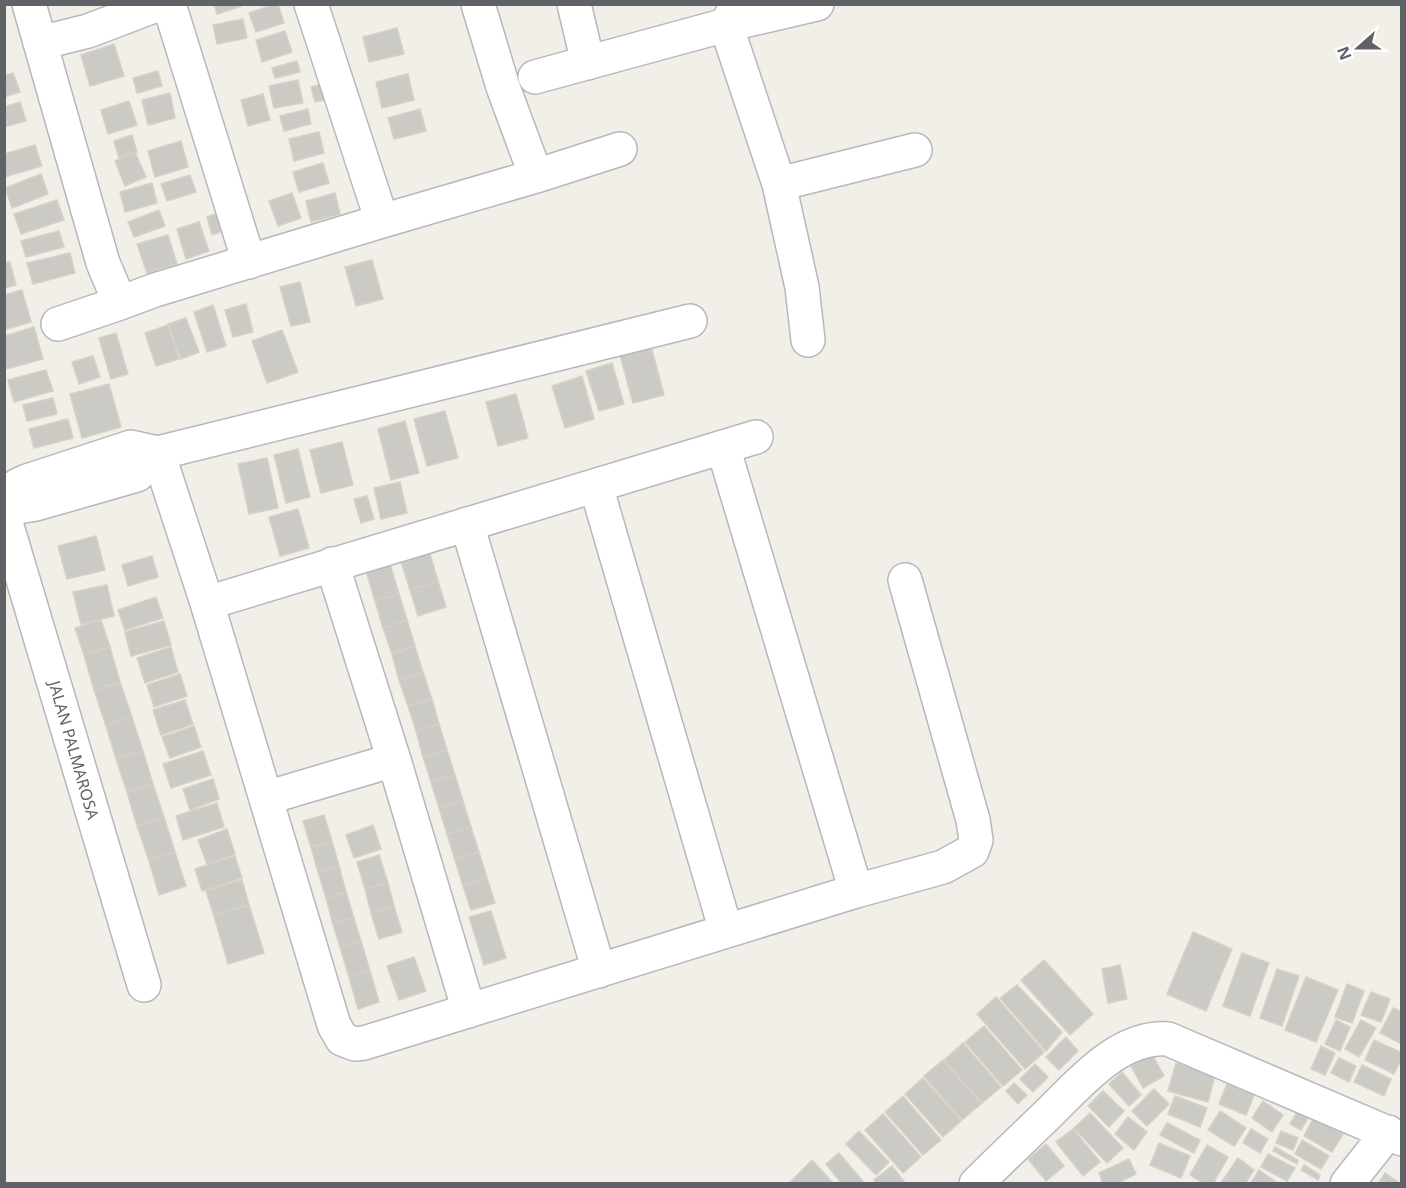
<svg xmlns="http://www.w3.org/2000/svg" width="1406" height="1188" font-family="'Noto Sans',sans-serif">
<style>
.building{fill:#cccac5;stroke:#d6d1c6;stroke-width:1.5}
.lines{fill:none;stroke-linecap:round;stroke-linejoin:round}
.minor-casing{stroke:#b5b8bc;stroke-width:36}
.minor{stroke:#fff;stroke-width:33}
.labels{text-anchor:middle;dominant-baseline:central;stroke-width:6;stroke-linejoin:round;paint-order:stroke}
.street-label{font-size:16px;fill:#5f6368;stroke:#fff}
</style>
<rect width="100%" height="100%" fill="#f1efe8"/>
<path class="building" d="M214,4H242V6L217,14Z
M275,4H278L284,23L256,32L249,13Z
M243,19L247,38L217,44L213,25Z
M397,28L404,54L369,62L363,37Z
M285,31L292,52L262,62L256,40Z
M114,44L124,76L90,86L81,55Z
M297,61L300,72L275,78L272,68Z
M158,71L162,86L137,93L133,78Z
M13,73L20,92L4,97V75Z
M408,74L414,100L382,108L376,82Z
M298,80L303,103L274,108L269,86Z
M325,83L329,99L315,102L311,87Z
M170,93L175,118L148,125L142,100Z
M263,94L270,120L248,126L241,100Z
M129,101L137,125L108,134L101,110Z
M20,102L26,121L4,127V107Z
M308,109L311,124L284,131L280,116Z
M420,109L426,131L394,139L388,118Z
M319,132L324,153L294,161L289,139Z
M132,135L137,152L119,158L114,141Z
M181,141L188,167L155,177L148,151Z
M35,145L42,166L4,177V154Z
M135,152L146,177L125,186L115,161Z
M323,163L329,183L299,192L293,172Z
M41,174L48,194L12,208L5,188Z
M190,175L196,192L167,201L161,184Z
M152,183L157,203L125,212L120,192Z
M292,193L301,218L278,226L269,201Z
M335,193L340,214L311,222L306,201Z
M57,200L64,220L21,234L14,214Z
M159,210L165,226L134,237L128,222Z
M221,212L227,230L212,235L207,217Z
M199,222L209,251L186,259L177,229Z
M59,231L64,247L26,257L21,241Z
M168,235L177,264L147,273L137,244Z
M70,253L75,273L33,284L27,263Z
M372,260L383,299L356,306L345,267Z
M10,262L16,285L4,288V263Z
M300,282L310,322L291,326L280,287Z
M22,290L31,322L4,330V295Z
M246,304L253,332L233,337L225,310Z
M213,305L226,346L207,352L194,312Z
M186,318L199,352L181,359L168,324Z
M168,325L179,359L156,366L145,333Z
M34,327L43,359L6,369L4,336Z
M282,330L298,372L267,383L252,341Z
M116,333L128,374L111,379L99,338Z
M651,346L664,395L633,403L620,355Z
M93,356L100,377L79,384L72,362Z
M612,363L624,404L599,411L586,371Z
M46,370L53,391L14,402L8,380Z
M582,376L594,419L565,428L552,386Z
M109,384L121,427L82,438L70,394Z
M516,394L528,438L498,446L486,402Z
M53,398L57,414L27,421L23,405Z
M445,411L458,458L427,466L414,419Z
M68,419L73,438L34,448L29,429Z
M405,421L419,473L391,480L378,429Z
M342,442L353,485L321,493L310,450Z
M298,449L310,497L286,503L274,455Z
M267,458L278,508L249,514L238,464Z
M400,482L407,513L381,519L374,488Z
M367,496L374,519L361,523L354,499Z
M298,509L309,548L280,556L269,517Z
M96,536L105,570L67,579L58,546Z
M427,544L438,581L410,590L398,552Z
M152,556L158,577L128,586L122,565Z
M390,564L399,594L375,601L366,571Z
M438,581L446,607L418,616L410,590Z
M107,585L114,616L81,624L73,592Z
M399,594L407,620L383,628L375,601Z
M156,597L163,618L125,630L118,610Z
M101,620L110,647L84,655L75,628Z
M407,620L415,646L392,654L383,628Z
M164,621L171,645L131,656L125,632Z
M415,646L423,672L399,680L392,654Z
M110,647L120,682L94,690L84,655Z
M171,647L178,672L145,683L137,658Z
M423,672L432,699L408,706L399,680Z
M180,674L187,696L154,707L147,685Z
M120,682L132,717L106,726L94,690Z
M432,699L439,724L416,731L408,706Z
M185,700L193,724L161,735L153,710Z
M132,717L143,751L116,759L106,726Z
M439,724L447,750L423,757L416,731Z
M194,726L201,747L170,758L162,737Z
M447,750L455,775L431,782L423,757Z
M143,751L153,784L127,792L116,759Z
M203,751L211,775L171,788L163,764Z
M455,775L463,801L439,808L431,782Z
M213,779L219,799L190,810L183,789Z
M153,784L164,817L137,826L127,792Z
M463,801L471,827L447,834L439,808Z
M217,803L224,827L183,840L176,816Z
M324,815L332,841L311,847L303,821Z
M164,817L175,852L149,861L137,826Z
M373,825L381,849L354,858L346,835Z
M471,827L479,852L455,860L447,834Z
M227,829L235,854L207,864L198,840Z
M332,841L339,866L318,872L311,847Z
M175,852L186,886L159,895L149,861Z
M479,852L487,878L463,886L455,860Z
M379,855L388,883L365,889L357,862Z
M235,856L242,878L202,891L195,869Z
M339,866L346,892L326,898L318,872Z
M487,878L495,903L471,910L463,886Z
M242,880L249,905L214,916L206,891Z
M388,883L394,906L371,913L365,889Z
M346,892L354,918L333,924L326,898Z
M249,905L264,953L228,964L214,916Z
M394,906L402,932L379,939L371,913Z
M491,911L506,958L484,965L469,917Z
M354,918L361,941L340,947L333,924Z
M1193,932L1232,949L1206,1011L1167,994Z
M361,941L370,971L349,977L340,947Z
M1242,953L1269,963L1250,1016L1223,1006Z
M414,957L426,991L399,1000L387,966Z
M1044,960L1093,1014L1070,1035L1021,980Z
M1120,965L1127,999L1108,1003L1102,969Z
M1277,969L1299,976L1282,1026L1260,1018Z
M370,971L379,1002L358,1009L349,977Z
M1306,977L1338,990L1316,1042L1285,1030Z
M1347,984L1364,991L1352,1023L1335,1017Z
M1017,985L1062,1032L1046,1051L1000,998Z
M1371,992L1390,999L1381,1022L1361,1015Z
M996,997L1044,1052L1025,1069L977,1014Z
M1393,1008L1402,1012V1044L1380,1033Z
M1336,1020L1350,1027L1340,1051L1325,1044Z
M1361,1020L1376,1028L1359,1057L1345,1049Z
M984,1026L1022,1070L1003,1086L965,1042Z
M1066,1037L1078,1051L1059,1070L1046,1057Z
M1374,1040L1402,1053V1058L1394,1074L1365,1060Z
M963,1043L1001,1087L982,1103L944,1060Z
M1321,1046L1335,1053L1325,1075L1311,1069Z
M1152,1054L1164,1076L1143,1088L1131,1066Z
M1339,1058L1356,1066L1349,1082L1331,1073Z
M943,1060L981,1104L962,1120L924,1076Z
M1176,1063L1215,1075L1208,1102L1168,1091Z
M1035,1064L1048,1077L1033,1092L1020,1079Z
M1362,1065L1391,1079L1384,1096L1354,1082Z
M1122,1072L1141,1095L1129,1106L1109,1084Z
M923,1078L961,1121L943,1137L905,1094Z
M1229,1079L1256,1091L1246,1115L1219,1104Z
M1014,1083L1027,1095L1018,1104L1006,1091Z
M1154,1089L1169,1104L1147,1126L1132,1111Z
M1103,1091L1124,1111L1109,1127L1088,1106Z
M903,1096L941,1140L923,1155L885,1112Z
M1175,1096L1207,1108L1200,1127L1168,1114Z
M1263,1101L1283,1115L1272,1132L1252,1118Z
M1300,1107L1311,1113L1301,1130L1290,1124Z
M1220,1111L1246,1128L1234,1146L1208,1130Z
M1090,1113L1123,1148L1107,1163L1074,1128Z
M883,1114L921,1157L903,1173L865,1130Z
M1128,1117L1147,1132L1134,1150L1115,1134Z
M1314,1117L1343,1134L1332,1152L1304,1136Z
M1167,1123L1200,1140L1194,1153L1160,1135Z
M1073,1129L1100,1162L1083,1176L1056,1142Z
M1251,1129L1268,1139L1260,1153L1243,1143Z
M859,1131L889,1162L876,1175L846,1144Z
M1281,1131L1298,1138L1293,1150L1276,1143Z
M1302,1140L1329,1156L1321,1169L1295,1154Z
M1159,1143L1190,1156L1181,1178L1150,1165Z
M1046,1144L1064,1166L1046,1181L1028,1159Z
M1207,1145L1228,1157L1213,1184H1205L1190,1175Z
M1275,1147L1298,1160L1297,1164L1273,1151Z
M839,1153L865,1184H842L826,1164Z
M1268,1154L1295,1168L1287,1181L1261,1167Z
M1238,1158L1254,1170L1245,1184H1220Z
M1129,1159L1136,1174L1116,1184H1103L1099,1173Z
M812,1160L834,1184H788Z
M1304,1165L1320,1175L1318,1180L1301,1170Z
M892,1166L906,1184H877L874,1180Z
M1259,1170L1279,1184H1250Z
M1385,1173L1401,1184H1378Z"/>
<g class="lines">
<defs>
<path id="minor" d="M29,4L103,263L120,303L155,290L382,221L536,176L620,149
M169,4L249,262
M311,4L382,221
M478,4L503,87L536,176
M574,4L588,63
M737,4L726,25L779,184L802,287L808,340
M40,43L88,31L159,4
M535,77L726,25L817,4
M779,184L915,150
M58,324L120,303
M723,447L856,891
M158,453L207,603L334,1025L342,1039L355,1044L364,1043L856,891L943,867L972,851L976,840L973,820L905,580
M596,486L726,931
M4,497L18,485L27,481L131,447L158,453L690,321
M4,502L24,506L36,504L137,475L158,453
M4,516L144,985
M467,524L599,971
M332,564L394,760L469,1011
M207,603L756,437
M266,798L394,760
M976,1184C999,1161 1023,1138 1046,1116C1080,1083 1118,1036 1168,1039L1402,1139
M1347,1184L1388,1132"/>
</defs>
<use href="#minor" class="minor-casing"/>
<use href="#minor" class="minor"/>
</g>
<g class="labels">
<g class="street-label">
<text transform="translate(74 750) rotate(74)">JALAN PALMAROSA</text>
</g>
</g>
<rect width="1406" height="1188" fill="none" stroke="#5f6368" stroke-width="12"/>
<g transform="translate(1358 48) rotate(249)" stroke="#ffffff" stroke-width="4.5" paint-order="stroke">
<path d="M0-4.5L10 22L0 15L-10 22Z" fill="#5f6368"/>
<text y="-9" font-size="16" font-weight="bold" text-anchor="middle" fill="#5f6368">N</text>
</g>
</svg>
